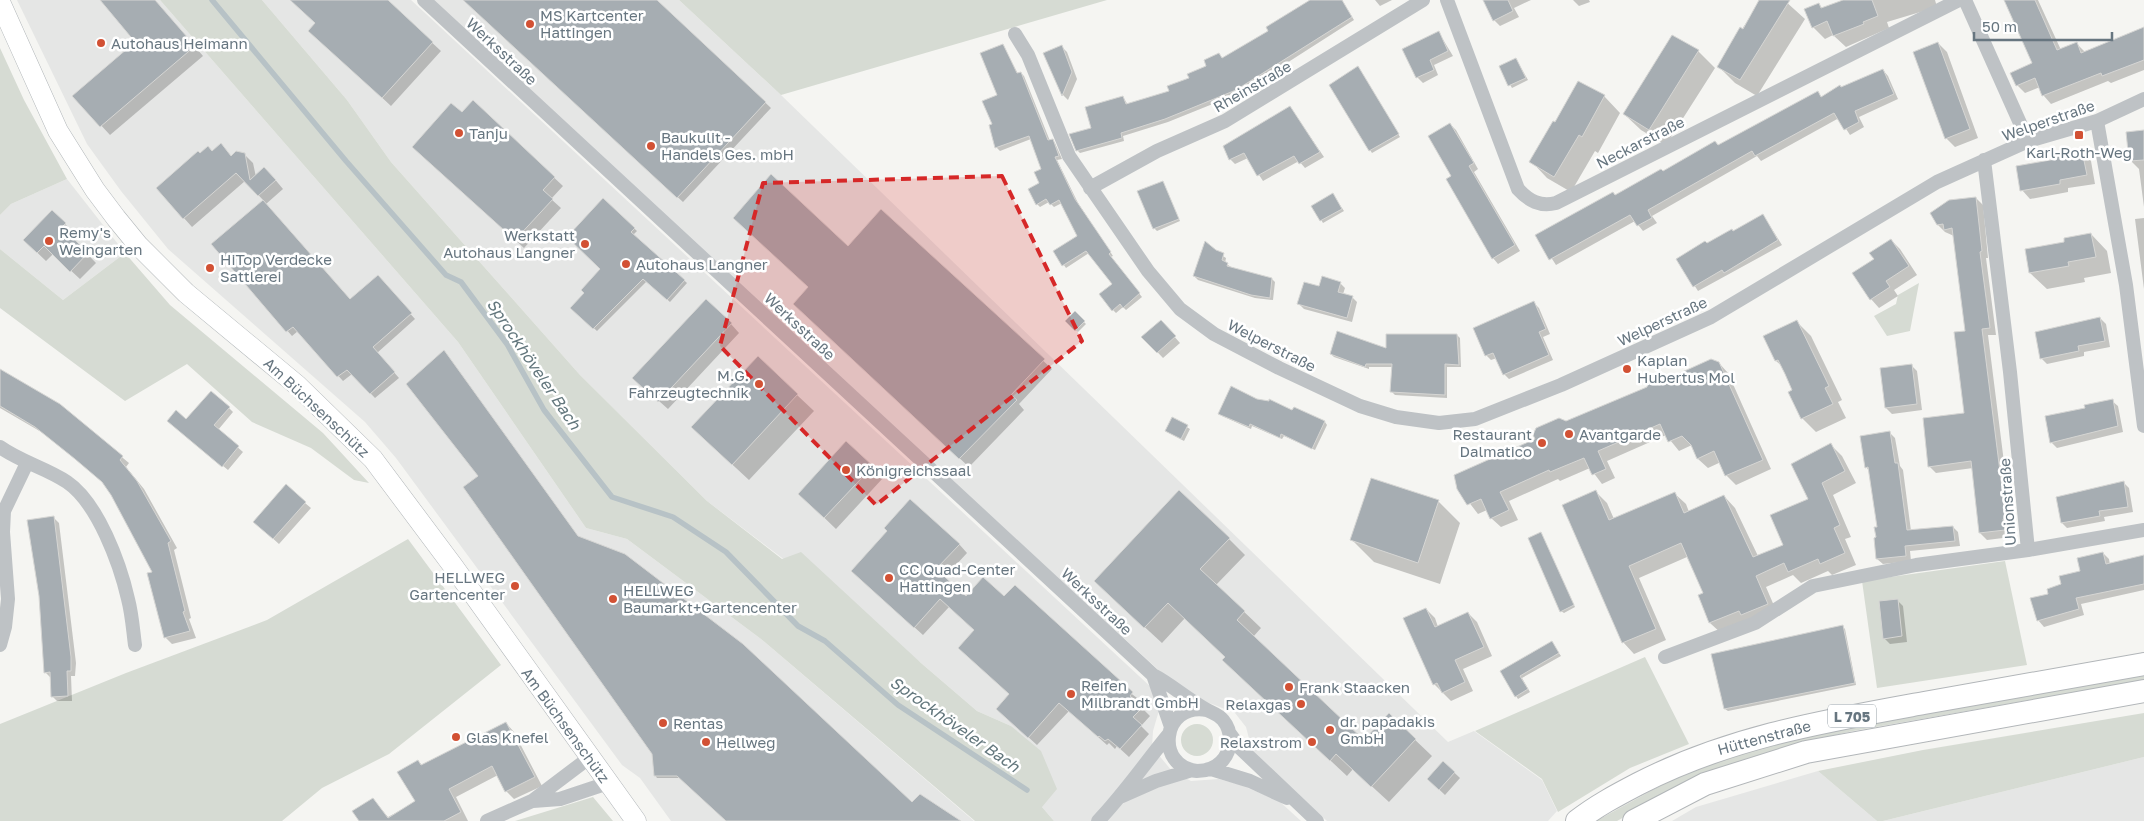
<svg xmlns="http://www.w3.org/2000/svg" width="2144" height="821" font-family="'Golos Text',sans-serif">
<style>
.built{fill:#e5e6e5}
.green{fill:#d6dbd3}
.shadow{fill:#0003}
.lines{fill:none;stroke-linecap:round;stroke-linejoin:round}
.stream{stroke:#b7c2c6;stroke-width:5.5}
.building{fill:#a6adb2;stroke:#d6d6d4}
.secondary-casing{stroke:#b1b6b9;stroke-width:21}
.primary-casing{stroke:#b2b6b9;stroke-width:24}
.street{stroke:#bec2c5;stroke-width:14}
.secondary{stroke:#fff;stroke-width:20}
.primary{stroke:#fff;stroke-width:22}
.marked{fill:#d62828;fill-opacity:0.2;stroke:#d62828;stroke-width:4;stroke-dasharray:10 6;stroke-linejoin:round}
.poi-dot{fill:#d25134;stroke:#fff;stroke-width:2}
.labels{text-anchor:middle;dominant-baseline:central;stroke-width:5;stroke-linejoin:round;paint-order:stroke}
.shield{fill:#fff;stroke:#959fa6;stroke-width:1}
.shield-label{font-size:14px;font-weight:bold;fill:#677680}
.poi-label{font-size:15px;fill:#677680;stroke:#fff;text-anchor:start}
.street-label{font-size:15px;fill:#677680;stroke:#fff}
.water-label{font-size:16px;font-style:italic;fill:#63777d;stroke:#fff}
</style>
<rect width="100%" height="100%" fill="#f5f5f2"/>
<path class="built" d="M17,0H160L458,342L586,528L627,539L761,639L974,821H671L640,778L622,765L396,458L365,422L168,249L121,191L87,144Z
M262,0H411L1153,689L1160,707L1153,731L1152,747L1172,771L1191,781L1219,779L1241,785L1279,801L1301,821H1054L1042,807L1011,726L977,711L921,663L707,501L580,375L391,162L347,100Z
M429,0H679L781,95L1448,742L1474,731L1542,780L1557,811L1548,821H1327L1260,759L1252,750L1246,727L1235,713L1189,695L1176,686Z
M67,179L125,253L63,300L0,249V215L11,204Z
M2144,757V821H1883Z
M1818,771L1877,821H1672L1696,807Z"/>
<path class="green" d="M160,0H262L347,100L391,162L580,375L707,501L782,559L801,552L921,663L977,711L1011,726L1041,751L1057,789L1042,807L1054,821H975L761,639L627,539L586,528L458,342Z
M679,0H1107L781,95Z
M0,48L24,100L67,179L11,204L0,215Z
M0,249L63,300L125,253L170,305L323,433L369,483L354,480L311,448L252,422L187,364L125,401L0,308Z
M1919,283L1910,331L1887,336L1874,316L1896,304L1898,295Z
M408,539L501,665L389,754L322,788L282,821H0V724L126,673L267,620Z
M2005,561L2027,665L1877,688L1862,581Z
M1645,657L1689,744L1630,768L1558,812L1542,779L1475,731Z
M2144,673V680L1853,731L1792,745L1746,759L1684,783L1617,821H1596L1680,775L1799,735Z
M2144,713V757L1883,821H1877L1818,771L1923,750Z
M1181 740a16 16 0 1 1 32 0a16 16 0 1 1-32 0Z
M593,797L613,821H515Z"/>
<path class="shadow" d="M101,0H155L203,56L110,135L74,96L137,42Z
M291,0H386L441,51L391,106L319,39L317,24Z
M465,0H655L771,108L683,202Z
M1310,0H1342L1354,20L1240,93L1168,122L1123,136L1124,141L1080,153L1077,150L1093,128L1123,97L1128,105L1170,91L1208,66L1219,55L1222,58L1270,32L1267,27Z
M1375,0H1392L1380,6Z
M1484,0H1531L1514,8L1519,17L1500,26L1494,20Z
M1573,0H1589L1590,2L1579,6Z
M1761,0H1784L1805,19L1757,96L1735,83L1718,66Z
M1846,0H1935L1937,7L1887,22L1889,28L1846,47L1833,35L1825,39L1813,27L1819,4L1823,9Z
M2006,0H2038L2061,50L2077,44L2085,52L2144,29V70L2111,83L2108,81L2051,104L2044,96L2040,87L2025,93L2017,85L2033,64Z
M1439,33L1453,56L1434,65L1438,75L1423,83L1418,78L1404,49Z
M1673,36L1698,51L1715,68L1666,145L1641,130L1624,114Z
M1938,43L1947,52L1978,138L1955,147L1946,138L1915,52Z
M1003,46L1018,74L1021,73L1024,76L1050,141L1055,143L1062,159L1057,160L1078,203L1113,256L1110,257L1142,297L1126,310L1123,307L1116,313L1113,310V284L1089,253L1066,268L1055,252L1079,236L1062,203L1054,207L1049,202L1040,207L1037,204L1043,170L1031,139L1000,151L997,148L990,126L994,125L998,96Z
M1062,47L1067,52L1077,79L1068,100L1063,95L1045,54Z
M1516,59L1528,80L1512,88L1500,67Z
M1360,70L1400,137L1372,153L1370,150Z
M1883,70L1888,76L1898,99L1859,117L1864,127L1850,135L1839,118L1761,161L1757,156L1652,216L1657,223L1643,231L1635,221L1556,265L1537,236L1719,146L1817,93L1822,97Z
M1604,96L1620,113L1598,153L1595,151L1571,192L1547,178L1531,161L1555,124Z
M473,102L563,186L551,199L561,208L524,248L422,155Z
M1290,107L1324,157L1305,168L1299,161L1263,181L1248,158L1235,164L1230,159Z
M1450,124L1456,130L1478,169L1474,172L1520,251L1498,264L1493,258L1452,177Z
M2144,132V207L2139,169L2131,161Z
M221,145L232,157L244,154L253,163L256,177H273L283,189L266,204L350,301L382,282L415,319L377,353L399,378L375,398L352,374L343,381L298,331L292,336L213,245L264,201L245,181L192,227L157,188L200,154L213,152Z
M2082,152L2091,161L2095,184L2068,188V192L2030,199L2022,190L2058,160Z
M1162,182L1180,221L1157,231L1154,228Z
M1333,195L1344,211L1323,223L1313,206Z
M1976,198L1983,205L1988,258H1986L1996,335H1988L2012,526H2010L2011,537L1987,540L1980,533L1973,468L1936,473L1929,466L1966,414V332L1954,236L1945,232L1938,225Z
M603,200L637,231L633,235L687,283L670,302L647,281L597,331L572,308L602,269Z
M52,211L73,232L70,236L96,263L80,279L53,254L46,261L24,240Z
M881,211L1052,369L1019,404L1024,410L969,467L804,313L848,247Z
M1763,215L1782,245L1698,291L1678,260Z
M2144,218V289L2135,219Z
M2091,234L2107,251L2111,273L2084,278L2085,282L2047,289L2030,273L2066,243Z
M1891,240L1900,249L1917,275L1894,290L1898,296L1879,308L1871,299L1875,259Z
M1215,251L1226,258L1225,263L1231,267L1272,279L1275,282L1273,300L1255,298L1198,280L1194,276Z
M1340,283L1345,288L1343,294L1352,297L1357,302L1352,322L1304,309L1299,304L1320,288Z
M1534,303L1539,308L1550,334L1543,337L1553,360L1509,379L1504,374L1497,358L1491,360L1486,355Z
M1075,313L1086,324L1078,332L1067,321Z
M2100,318L2106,324L2110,347L2084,352V356L2047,364L2041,358Z
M1797,322L1811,336L1842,400L1838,402L1846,418L1816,432L1802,418L1784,368L1776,361L1765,336Z
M731,324L739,333L668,409L642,386Z
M1166,327L1180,343L1163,358L1143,337Z
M1457,335L1460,338L1461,367H1447V398L1395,395L1392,392L1393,367H1369V369L1334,357L1331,354L1387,349Z
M444,351L578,537L912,804L956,821H727L681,778H657L655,775L654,753L480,477Z
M1719,363L1728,373L1771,469L1736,485L1726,475L1721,462L1708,468L1698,459L1692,445L1679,451L1666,435L1607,461L1615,478L1602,484L1590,468L1560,481L1558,479L1509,501L1518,520L1501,527L1491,518L1487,510L1478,514L1458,488L1566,423L1669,379Z
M1911,365L1917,371L1922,410L1892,414L1886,408L1881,369Z
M0,370L59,405L129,463L126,467L144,489L177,548L174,550L191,618L189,619L196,638L172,644L165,637L154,572L105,483L43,433L0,408Z
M797,395L814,411L749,480L709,443Z
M1256,400L1293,412L1295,408L1325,422L1327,425L1315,450L1284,436L1282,439L1252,426L1251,429L1222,416Z
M2112,401L2118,406L2123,432L2057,448L2051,442L2087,409Z
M229,408L233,412L218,430L243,452L228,470L174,426Z
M1173,419L1190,429L1184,441L1169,433Z
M1890,433L1895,438L1900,466L1903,470L1911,531L1953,527L1958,532L1960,546L1910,551L1911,561L1883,564L1877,559L1879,528L1870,472L1866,467Z
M1831,445L1842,456L1856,483L1833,495L1851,537L1845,539L1856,565L1832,575L1828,571L1801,583L1793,575L1766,587L1778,615L1722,634L1710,623L1699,596L1704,594L1687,557L1639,578L1666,640L1634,654L1623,642L1595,491L1607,503L1614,519L1674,493L1686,504L1689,512L1724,496L1735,508L1758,556L1785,545L1809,499Z
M872,467L883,478L836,529L811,505Z
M2124,483L2129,488L2133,512L2104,517L2105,521L2067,528L2062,523Z
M1438,501L1460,523L1440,584L1374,562L1352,540Z
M305,503L311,508L279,544L260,527Z
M54,518L59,523L76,663L75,676H71L72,701H57L52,696L51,678L45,672Z
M1541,534L1575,607L1564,613L1561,611Z
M1229,539L1245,555L1216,585L1261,628L1253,637L1364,742L1389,715L1432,756L1389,802L1353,769L1347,776L1240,676L1226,658L1185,618L1162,643L1112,597Z
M959,544L967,553L944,578L966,597L1005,598L1141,701L1138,704L1150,716L1141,726L1149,734L1129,757L1117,746L1115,749L1109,743L1107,745L1069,711L1037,745L1006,717L1011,694L975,631L949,607L923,635L861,579Z
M2103,553L2109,559L2110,565L2144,556V590L2081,604L2084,615L2044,627L2038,620L2049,595Z
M1897,600L1903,606L1907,642L1890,644L1884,638Z
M1426,609L1435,618L1438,627L1468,613L1477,622L1492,656L1463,669L1473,691L1451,701L1434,684Z
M1842,626L1845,629L1856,685L1728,711L1725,709L1712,655Z
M1552,643L1561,656L1522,678L1530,692L1518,699L1501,672Z
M506,723L514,732L542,786L514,799L506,791L498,775L456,797L468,821H360L373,800L388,817L416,802L418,761L423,766Z
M1443,762L1460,778L1445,795L1428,779Z"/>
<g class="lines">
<path class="stream" d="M212,0L346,161L446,275L461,282L507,344L544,410L612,497L673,517L726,552L798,626L825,641L898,705L1027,790"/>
</g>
<path class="building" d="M100,0H155L195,46L100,127L72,96L135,42Z
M290,0H388L433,42L382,98L308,31L315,23Z
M463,0H657L766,102L677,198Z
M1310,0H1342L1352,17L1236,90L1165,119L1121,133L1122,138L1076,151L1069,134L1091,128L1085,107L1123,96L1126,104L1169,91L1167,86L1189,78L1187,74L1206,66L1204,60L1219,53L1222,58L1268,31L1266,27Z
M1483,0H1508L1513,11L1493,21Z
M1759,0H1790L1740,80L1717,67L1740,27L1743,29Z
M1843,0H1872L1878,16L1863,22L1864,24L1833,36L1827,21L1812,28L1804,9L1819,3L1821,8Z
M2004,0H2035L2057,50L2077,42L2081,53L2144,27V60L2102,76L2101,73L2042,96L2035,78L2016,86L2010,73L2032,63Z
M1439,31L1448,51L1430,60L1434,70L1416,78L1402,49Z
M1672,35L1699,50L1649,130L1623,114Z
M1938,42L1970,129L1945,139L1913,52Z
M1003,44L1017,73L1021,72L1048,140L1053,139L1059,156L1055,157L1075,199L1111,252L1109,254L1140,293L1123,308L1120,304L1112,311L1099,294L1112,284L1086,251L1062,266L1053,251L1077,236L1059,200L1050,205L1046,199L1036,205L1028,189L1039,183L1034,172L1041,169L1029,136L995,148L989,125L992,124L982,101L997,95L980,53Z
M1062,45L1072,72L1062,96L1043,53Z
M1516,58L1526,78L1508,86L1499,66Z
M1358,66L1399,134L1369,151L1329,85Z
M1883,69L1894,94L1855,111L1859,122L1844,130L1834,113L1755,156L1752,151L1648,210L1652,218L1637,226L1630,215L1549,260L1535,235L1613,192L1615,195L1661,169L1663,171L1715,141L1718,145L1818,91L1821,97L1840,85L1841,87Z
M1578,81L1605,95L1582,137L1579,135L1554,177L1529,162L1553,121L1555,122Z
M473,100L555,177L543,190L553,199L515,240L412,147L451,103L462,112Z
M1290,106L1320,152L1299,164L1294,156L1257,176L1244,153L1229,160L1223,146Z
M1450,123L1474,163L1469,166L1515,245L1492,259L1446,179L1451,176L1428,136Z
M2144,130V160L2129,161L2126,132Z
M221,143L231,156L236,151L245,153L250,180L264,167L276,180L258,196L236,173L183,219L156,188L198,151L200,153L208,146L212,151Z
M2082,151L2087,175L2060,180V184L2020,191L2016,166L2056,159L2055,155Z
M771,174L848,246L881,209L1045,359L1011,395L1017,400L959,459L793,304L808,287L733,218Z
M1163,181L1179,219L1153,229L1137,191Z
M1333,193L1342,209L1320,221L1311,206Z
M1976,197L1982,251L1980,252L1990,328L1982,329L2006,519H2003L2005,530L1979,533L1971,461L1928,467L1923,418L1964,413L1954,332L1965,331L1952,228L1944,230L1943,224L1937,225L1930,213L1949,200Z
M603,198L635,228L631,232L685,280L667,300L643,279L593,329L570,308L584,293L581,290L600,269L567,237Z
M263,200L350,299L378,275L412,313L373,347L395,372L370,394L347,370L337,377L293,327L286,332L211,244Z
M52,210L66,223L62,227L88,253L70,272L44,246L37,253L23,240Z
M1763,214L1778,240L1724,273L1722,270L1693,287L1676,259L1705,241L1707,243L1732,229L1733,231Z
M2091,233L2096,257L2068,262L2069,266L2029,273L2025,249L2064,242V238Z
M1891,239L1909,266L1886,281L1890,287L1870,300L1852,273L1874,259L1869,253Z
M1205,241L1216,250L1224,253L1222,260L1228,263L1227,266L1272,278L1270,298L1251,295L1193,276Z
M1322,276L1341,282L1338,292L1353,296L1347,318L1297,304L1304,282L1319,286Z
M706,299L732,323L658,402L632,378Z
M1534,301L1546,329L1539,332L1549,355L1503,375L1493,353L1485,356L1473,328Z
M1075,311L1085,321L1075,331L1065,321Z
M2100,317L2105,341L2078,346L2079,351L2040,359L2035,332Z
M1161,320L1176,336L1157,353L1141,337Z
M1797,320L1829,386L1825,388L1833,404L1801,419L1788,392L1792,390L1785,374L1778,360L1775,361L1763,336Z
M1337,331L1386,348V334H1457L1459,365L1445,364V395L1390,392L1392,364H1366L1365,367L1330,354Z
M444,350L578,536L625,554L743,644L912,802L920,794L961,821H726L677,776H654L652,754L463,487L478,476L406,384Z
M758,356L798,394L732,465L691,427Z
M1711,359L1719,362L1763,460L1725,476L1714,451L1697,459L1691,445L1682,436L1668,442L1660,424L1598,451L1606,469L1592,475L1584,458L1550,472L1549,470L1500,492L1509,510L1490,519L1481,499L1467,505L1457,489L1454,475L1535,439L1533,435L1536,428L1559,418L1566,421L1647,387L1648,382L1663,376L1669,378Z
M1912,364L1917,404L1885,408L1880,368Z
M0,369L60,404L123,456L120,460L137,481L171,541L168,543L185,611L183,612L190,631L164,638L147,573L152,572L111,495L102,482L75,459L35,427L0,406Z
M1231,386L1257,399L1269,401V399L1292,410L1294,407L1325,421L1312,449L1281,434L1280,438L1250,424L1249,427L1218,414Z
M211,391L230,407L214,425L239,446L222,467L167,421L176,410L186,419Z
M2113,399L2118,426L2050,443L2045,416L2085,408L2084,405Z
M1172,417L1188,425L1181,439L1165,431Z
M1890,431L1895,463H1898L1907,530L1953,526L1955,541L1905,546L1906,556L1876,559L1874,538L1876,537L1874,527H1877L1868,467L1865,468L1860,436Z
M846,441L873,466L824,518L798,494Z
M1831,443L1845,471L1822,483L1840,525L1834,528L1845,553L1820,564L1818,559L1788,572L1784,563L1756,576L1768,604L1741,615L1739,611L1709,623L1698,595L1703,593L1681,543L1629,566L1656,629L1622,643L1562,505L1596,490L1609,520L1675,492L1684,513L1724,495L1753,557L1783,545L1770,515L1808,499L1791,464Z
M1371,478L1439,500L1418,563L1350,540Z
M2124,481L2128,507L2099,511L2100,516L2061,523L2056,497Z
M286,484L306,502L273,539L253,522Z
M1179,490L1230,538L1200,569L1245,611L1237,620L1364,740L1389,713L1416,739L1371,787L1336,754L1330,761L1222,660L1225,657L1168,603L1144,628L1094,581Z
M910,499L960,544L936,569L966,596L983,577L1004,596L1015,585L1133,692L1130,696L1143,707L1133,717L1142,725L1120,749L1108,739L1105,741L1099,736L1098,737L1059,703L1028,738L996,709L1009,694L958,648L974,630L940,599L914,628L851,571L887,531L884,528Z
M54,516L71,657V671H67L68,696L51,697L50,672L44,673L39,596L27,520Z
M1541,532L1574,605L1560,612L1528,538Z
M2103,552L2106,564L2144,555V584L2076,598L2079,609L2037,621L2030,598L2048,594L2047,589L2061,584L2059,576L2080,571L2077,558Z
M1898,599L1902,636L1883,639L1879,601Z
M1426,608L1435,627L1468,612L1484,647L1455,660L1465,682L1442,693L1437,683L1433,685L1403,618Z
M1843,625L1855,683L1724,709L1711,654Z
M1552,641L1559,653L1520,676L1528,689L1515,697L1500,671Z
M506,722L535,777L505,792L492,766L449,789L461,812L444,821H359L352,811L373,798L388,818L415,801L397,772L418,760L421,765Z
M1443,761L1455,772L1439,790L1427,779Z"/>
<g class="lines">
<defs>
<path id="secondary" d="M0,2L58,131L95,190L116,218L138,245L186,293L297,385L373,459L453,566L636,821"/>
<path id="primary" d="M1577,821C1596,806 1617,795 1638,784C1729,737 1825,721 1924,703C1998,690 2071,677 2144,664
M1634,821L1705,784L1806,752L2144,691"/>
</defs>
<use href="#secondary" class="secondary-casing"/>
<use href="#primary" class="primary-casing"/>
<path class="street" d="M424,0L1153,675C1172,685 1188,700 1207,710C1213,713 1219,715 1223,720C1233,732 1232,751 1221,762C1215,768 1206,771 1197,771C1155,767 1161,702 1207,710
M1447,0L1518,189C1529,201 1540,207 1556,203L1959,0
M1965,0L2028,141
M1015,34L1028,55L1069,156L1148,271L1180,309L1214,334L1279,368L1360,406L1396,417L1439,423L1475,419L1561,385L1711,317L1937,182L2028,141L2097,121L2144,99
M2097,121L2126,285L2144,426
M1984,160L2010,372L2028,550
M1090,188L1157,151L1225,121L1423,0
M0,447C21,462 46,468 67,482C98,503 120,564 128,599C132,614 133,630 135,645
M0,645L5,627L8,599L3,532L4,511L27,463
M1665,657L1755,623L1813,586L1916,565L2028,550L2144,530
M1153,675L1171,727
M1230,734L1241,749L1317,821
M1211,769L1250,781L1287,798
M1122,796L1156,781L1192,770
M533,801L560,799L608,783
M487,821L532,801L589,758
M1098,821C1124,794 1145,763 1169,734"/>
<use href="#secondary" class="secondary"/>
<use href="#primary" class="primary"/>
</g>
<path class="marked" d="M1002,176L1082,341L876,505L720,346L763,183Z"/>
<g class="poi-dot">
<circle cx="530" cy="24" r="5"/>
<circle cx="101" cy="43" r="5"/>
<circle cx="459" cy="133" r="5"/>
<rect x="2074" y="130" width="10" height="10" rx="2.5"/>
<circle cx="651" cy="146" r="5"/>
<circle cx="49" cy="241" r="5"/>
<circle cx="585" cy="244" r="5"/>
<circle cx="626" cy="264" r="5"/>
<circle cx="210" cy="268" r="5"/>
<circle cx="1627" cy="369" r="5"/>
<circle cx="759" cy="384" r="5"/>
<circle cx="1569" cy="434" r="5"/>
<circle cx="1542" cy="443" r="5"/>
<circle cx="846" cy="470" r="5"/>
<circle cx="889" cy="578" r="5"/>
<circle cx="515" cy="586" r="5"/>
<circle cx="613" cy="599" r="5"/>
<circle cx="1289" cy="687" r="5"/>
<circle cx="1071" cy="694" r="5"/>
<circle cx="1301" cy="704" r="5"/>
<circle cx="663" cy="723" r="5"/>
<circle cx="1330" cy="730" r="5"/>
<circle cx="456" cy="737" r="5"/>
<circle cx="706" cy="742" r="5"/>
<circle cx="1312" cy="742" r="5"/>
</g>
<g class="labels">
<rect class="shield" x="1828" y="704.5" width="48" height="23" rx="4"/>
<g class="shield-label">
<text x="1852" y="716">L 705</text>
</g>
<g class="poi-label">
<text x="540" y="15">MS Kartcenter<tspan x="540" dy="17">Hattingen</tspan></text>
<text x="111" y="43">Autohaus Heimann</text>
<text x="469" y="133">Tanju</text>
<text x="661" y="137">Baukulit -<tspan x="661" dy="17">Handels Ges. mbH</tspan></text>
<text x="2079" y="152" text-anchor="middle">Karl-Roth-Weg</text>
<text x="59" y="232">Remy's<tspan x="59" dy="17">Weingarten</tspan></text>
<text x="575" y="235" text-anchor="end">Werkstatt<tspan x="575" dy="17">Autohaus Langner</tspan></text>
<text x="220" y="259">HiTop Verdecke<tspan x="220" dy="17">Sattlerei</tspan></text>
<text x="636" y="264">Autohaus Langner</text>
<text x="1637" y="360">Kaplan<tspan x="1637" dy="17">Hubertus Mol</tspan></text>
<text x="749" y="375" text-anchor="end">M.G.<tspan x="749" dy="17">Fahrzeugtechnik</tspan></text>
<text x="1532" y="434" text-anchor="end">Restaurant<tspan x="1532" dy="17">Dalmatico</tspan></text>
<text x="1579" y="434">Avantgarde</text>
<text x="856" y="470">Königreichssaal</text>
<text x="899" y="569">CC Quad-Center<tspan x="899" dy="17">Hattingen</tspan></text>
<text x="505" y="577" text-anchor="end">HELLWEG<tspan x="505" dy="17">Gartencenter</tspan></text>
<text x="623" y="590">HELLWEG<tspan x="623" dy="17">Baumarkt+Gartencenter</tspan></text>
<text x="1081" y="685">Reifen<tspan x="1081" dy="17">Milbrandt GmbH</tspan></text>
<text x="1299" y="687">Frank Staacken</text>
<text x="1291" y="704" text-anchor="end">Relaxgas</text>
<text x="1340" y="721">dr. papadakis<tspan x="1340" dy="17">GmbH</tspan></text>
<text x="673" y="723">Rentas</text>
<text x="466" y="737">Glas Knefel</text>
<text x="716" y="742">Hellweg</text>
<text x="1302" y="742" text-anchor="end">Relaxstrom</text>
</g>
<g class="street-label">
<text transform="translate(502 51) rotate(43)">Werksstraße</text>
<text transform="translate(1252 86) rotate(-30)">Rheinstraße</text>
<text transform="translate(2048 120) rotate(-19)">Welperstraße</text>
<text transform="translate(1640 142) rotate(-27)">Neckarstraße</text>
<text transform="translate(1662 321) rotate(-25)">Welperstraße</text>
<text transform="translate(800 326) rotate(43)">Werksstraße</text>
<text transform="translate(1272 345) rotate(27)">Welperstraße</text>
<text transform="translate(317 407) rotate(43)">Am Büchsenschütz</text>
<text transform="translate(2007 502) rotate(-94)">Unionstraße</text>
<text transform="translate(1097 601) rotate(43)">Werksstraße</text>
<text transform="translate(566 725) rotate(54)">Am Büchsenschütz</text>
<text transform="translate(1764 737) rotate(-15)">Hüttenstraße</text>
</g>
<g class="water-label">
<text transform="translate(534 364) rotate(56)">Sprockhöveler Bach</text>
<text transform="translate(955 724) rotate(35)">Sprockhöveler Bach</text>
</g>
</g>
<path d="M1974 32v8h138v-8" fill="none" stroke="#677680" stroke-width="2.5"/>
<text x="1982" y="32" font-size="15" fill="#677680" stroke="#ffffff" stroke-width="4" paint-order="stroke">50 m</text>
</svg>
